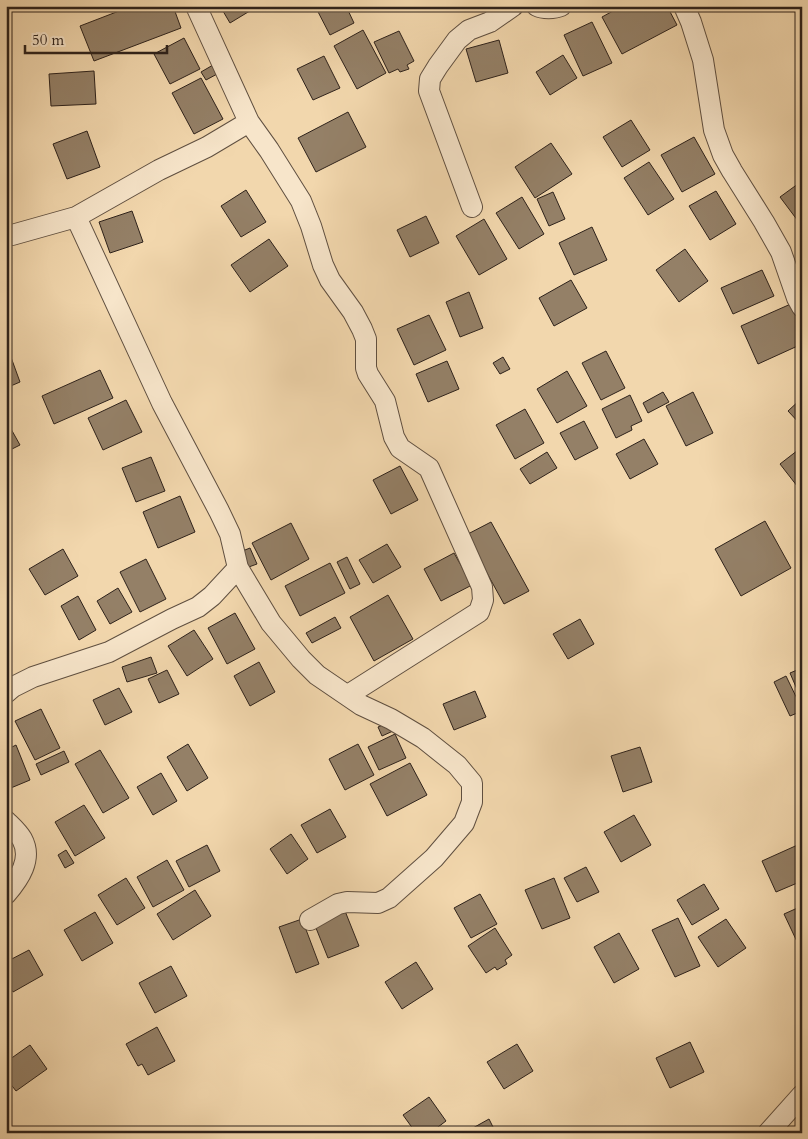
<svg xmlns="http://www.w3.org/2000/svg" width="808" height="1139" font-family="Cardo,serif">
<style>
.building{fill:#948067;stroke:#2e221b}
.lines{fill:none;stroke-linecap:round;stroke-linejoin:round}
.minor-casing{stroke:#5f4f40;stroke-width:22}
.minor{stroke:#f7e5ca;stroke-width:20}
</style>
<rect width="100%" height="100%" fill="#f2d7ad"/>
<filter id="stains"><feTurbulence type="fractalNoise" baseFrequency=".004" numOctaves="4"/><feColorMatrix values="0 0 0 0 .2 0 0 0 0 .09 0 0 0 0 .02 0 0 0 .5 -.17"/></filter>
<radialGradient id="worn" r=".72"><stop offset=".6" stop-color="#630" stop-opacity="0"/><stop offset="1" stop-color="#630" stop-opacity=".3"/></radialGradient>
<path class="building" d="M132,6H173L181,28L94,61L80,26Z
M220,6H258L230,23Z
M315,6H346L354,23L330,35Z
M622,6H667L677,25L622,54L602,17Z
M592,22L612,63L583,76L564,35Z
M363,30L386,73L357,89L334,46Z
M399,31L414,61L407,65L409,69L400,72L398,69L389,73L374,42Z
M184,38L200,69L170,84L154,54Z
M499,40L508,73L476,82L466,49Z
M563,55L577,78L550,95L536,72Z
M324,56L340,88L313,100L297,69Z
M213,65L219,73L206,80L201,72Z
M94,71L96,104L51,106L49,74Z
M201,78L223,119L194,134L172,93Z
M348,112L366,147L316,172L298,138Z
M631,120L650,150L622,167L603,137Z
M87,131L100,167L67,179L53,144Z
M694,137L715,174L682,192L661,155Z
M551,143L572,174L535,198L515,167Z
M649,162L674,199L648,215L624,178Z
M802,181V219L798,221L780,197Z
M246,190L266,222L241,237L221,206Z
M716,191L736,224L710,240L689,206Z
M553,192L565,219L549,226L537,199Z
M522,197L544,234L519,249L496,213Z
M132,211L143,242L110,253L99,222Z
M426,216L439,243L410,257L397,230Z
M484,219L507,259L479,275L456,236Z
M592,227L607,260L574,275L559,243Z
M269,239L288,266L250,292L231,265Z
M685,249L708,281L679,302L656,270Z
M762,270L774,296L733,314L721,288Z
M571,280L587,308L554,326L539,298Z
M469,292L483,328L460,337L446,302Z
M793,303L802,321V344L758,364L741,326Z
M429,315L446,350L414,365L397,329Z
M6,349H8L20,382L6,388Z
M606,351L625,388L601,400L582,363Z
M503,357L510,369L500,374L493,363Z
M447,361L459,389L428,402L416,374Z
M100,370L113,398L54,424L42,396Z
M567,371L587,406L557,423L537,389Z
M663,392L669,402L648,413L643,403Z
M693,392L713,433L686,446L666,406Z
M630,395L642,421L631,426L632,430L616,438L602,409Z
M802,398V426L788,411Z
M126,400L142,432L103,450L88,418Z
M525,409L544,443L515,459L496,425Z
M6,420L20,445L6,452Z
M584,421L598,448L575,460L560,433Z
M644,439L658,464L630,479L616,454Z
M802,447V491H801L780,464Z
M547,452L557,468L530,484L520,469Z
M151,457L165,491L136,502L122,468Z
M400,466L418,500L391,514L373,480Z
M180,496L195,532L158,548L143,512Z
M765,521L791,568L741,596L715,549Z
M491,522L529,591L504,604L466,535Z
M291,523L309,559L271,580L252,543Z
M387,544L401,567L373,583L359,560Z
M250,548L257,564L246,568L240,552Z
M63,549L78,576L45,595L29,569Z
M454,553L472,585L441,601L424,569Z
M347,557L360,584L350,589L337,562Z
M146,559L166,599L140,612L120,572Z
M330,563L345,593L300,616L285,586Z
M118,588L132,612L110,624L97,601Z
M388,595L413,639L374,661L350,617Z
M78,596L96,630L79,640L61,606Z
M235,613L255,649L227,664L208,628Z
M335,617L341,628L312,643L306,633Z
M580,619L594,644L568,659L553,634Z
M194,630L213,659L187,676L168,646Z
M151,657L157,673L127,682L122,667Z
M259,662L275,692L250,706L234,676Z
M802,668V701L790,673Z
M167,670L179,694L159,703L148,679Z
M786,676L802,709V711L790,716L774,682Z
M119,688L132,712L105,725L93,700Z
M475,691L486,717L454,730L443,704Z
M41,709L60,748L35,760L15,721Z
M389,722L393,731L382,736L378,727Z
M395,734L406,758L379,770L368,747Z
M188,744L208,778L187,791L167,757Z
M358,744L374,775L345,790L329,759Z
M16,745L30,780L6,790V750Z
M640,747L652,782L623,792L611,756Z
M100,750L129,798L103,813L75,764Z
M64,751L69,762L41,775L36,764Z
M410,763L427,795L387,816L370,784Z
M161,773L177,801L153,815L137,787Z
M84,805L105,838L75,856L55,822Z
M330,809L346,837L317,853L301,825Z
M634,815L651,845L621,862L604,832Z
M291,834L308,859L287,874L270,849Z
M802,843V881L776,892L762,861Z
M207,845L220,871L189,887L176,861Z
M66,850L74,863L65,868L58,855Z
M167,860L184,890L153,907L137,877Z
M586,867L599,892L577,902L564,878Z
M126,878L145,908L117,925L98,895Z
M554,878L570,918L542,929L525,890Z
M704,884L719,909L692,925L677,900Z
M195,890L211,916L173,940L157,914Z
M480,894L497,924L471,938L454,908Z
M802,906V947L800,948L784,914Z
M345,911L359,946L328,958L314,923Z
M95,912L113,943L82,961L64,930Z
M678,918L700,966L675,977L652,930Z
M302,919L319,964L296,973L279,927Z
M726,919L746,948L718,967L698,937Z
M495,928L512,955L505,960L507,964L497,970L495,967L486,973L468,946Z
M619,933L639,969L614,983L594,947Z
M29,950L43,975L13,992L6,981V962Z
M416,962L433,989L402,1009L385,982Z
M171,966L187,996L155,1013L139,983Z
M157,1027L175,1061L148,1075L142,1064L138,1066L126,1044Z
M690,1042L704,1072L670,1088L656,1058Z
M517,1044L533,1071L504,1089L487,1062Z
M30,1045L47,1069L16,1091L6,1078V1062Z
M429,1097L446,1121L430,1133H416L403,1115Z
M489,1119L496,1133H464Z"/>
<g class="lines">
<defs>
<path id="minor" d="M196,6L249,122L269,150L301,201L311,226L323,265L330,280L353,312L362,329L366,339V368L368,374L385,401L394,437L400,448L429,468L482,587L483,600L479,612L348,695
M537,6C543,9 554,9 561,6
M684,6L691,22L703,60L714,130L723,155L732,171L764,222L781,252L797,298L802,307
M472,207L429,91L430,79L438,66L457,40L469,30L490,22L513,6
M76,217L162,403L219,511L230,534L238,568L271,623L301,659L317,675L361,705L391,719L423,738L457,765L472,783V802L464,823L434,858L389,898L378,903L347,902L338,904L310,920
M6,235H12L76,217L159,170L207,147L249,122
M6,693L13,687L33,677L109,652L172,619L198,607L212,596L238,568
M6,821C11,826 18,832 22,839C33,859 19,879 6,894
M768,1133L802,1095"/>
</defs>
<use href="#minor" class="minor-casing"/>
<use href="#minor" class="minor"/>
</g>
<rect width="808" height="1139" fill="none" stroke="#f2d7ad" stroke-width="25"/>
<rect x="8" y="8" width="793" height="1124" fill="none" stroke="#2e221b" stroke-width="2.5"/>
<rect x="12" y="12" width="783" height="1114" fill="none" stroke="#2e221b"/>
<path d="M25 45v8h142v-8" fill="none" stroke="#2e221b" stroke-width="2.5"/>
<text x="32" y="45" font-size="15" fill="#2e221b" stroke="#f7e5ca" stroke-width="4" paint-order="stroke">50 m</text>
<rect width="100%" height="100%" filter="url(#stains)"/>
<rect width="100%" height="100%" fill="url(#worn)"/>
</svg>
